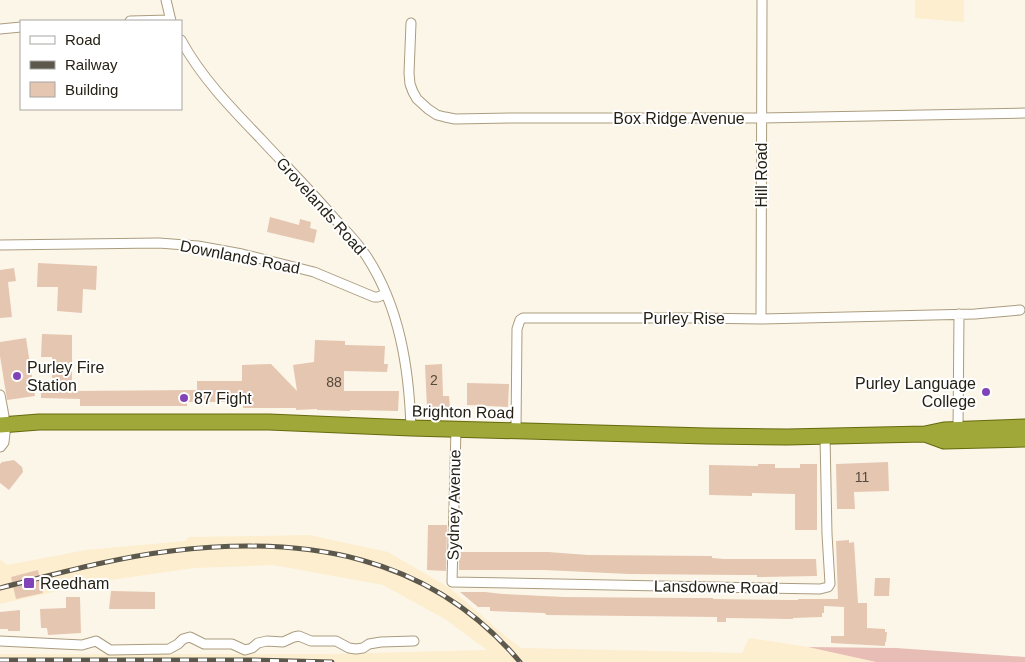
<svg xmlns="http://www.w3.org/2000/svg" width="1025" height="662" font-family="Arial,sans-serif">
<style>
.built{fill:#fceece}
.green{fill:#e8bdb6}
.building{fill:#e5c6b0}
.lines{fill:none;stroke-linecap:round;stroke-linejoin:round}
.minor-casing{stroke:#ab9c7e;stroke-width:11}
.tertiary-casing{stroke:#ab9c7e;stroke-width:13}
.trunk-casing{stroke:#666a0d;stroke-width:17}
.minor{stroke:#fff;stroke-width:9}
.tertiary{stroke:#fff;stroke-width:11}
.trunk{stroke:#a0a83a;stroke-width:15}
.rail-casing{stroke:#5d584c;stroke-width:5}
.rail{stroke:#fff;stroke-width:3;stroke-dasharray:9;stroke-linecap:butt}
.poi-dot{fill:#8143b8;stroke:#fff;stroke-width:2}
.labels{text-anchor:middle;dominant-baseline:central;stroke-width:4;stroke-linejoin:round;paint-order:stroke}
.number-label{font-size:14px;fill:#564a3c}
.street-label{font-size:16px;fill:#262115;stroke:#fff}
.poi-label{font-size:16px;fill:#262115;stroke:#fff;text-anchor:start}
</style>
<rect width="100%" height="100%" fill="#fcf6e9"/>
<path class="built" d="M915,0H964V22L915,18Z
M309,535L388,552L450,588L505,636L521,648L742,653L749,638L808,647L876,662H0V654H326L487,650L445,619L383,585L273,565L194,568L103,581L0,604V559L7,565L86,550L185,541L189,537Z"/>
<path class="green" d="M808,647L896,648L1025,657V662H876Z"/>
<path class="building" d="M270,217L299,225L300,219L311,222L310,228L317,230L314,243L267,232Z
M38,263L97,266L96,290L83,289L82,313L57,311L58,287H37Z
M14,268L16,281L8,282L12,317L0,318V270Z
M42,334L72,335V391L197,390V381H242V365L271,364L297,391L293,365L314,362L315,340L345,341V345L385,346L384,364H388L387,372L344,371V391H399L398,411L350,410V411L317,410V409L296,410V408H243V402H187V406H80V399L41,398V382H52V357H41Z
M26,338L35,396L7,400L0,356V342Z
M442,364L443,396H449L450,407L427,408L425,365Z
M467,383L509,384L508,407L467,405Z
M14,460L22,467L23,472L9,490L0,483V464L2,462Z
M888,462L889,491L854,492L855,509H837L836,464Z
M758,464H775V468H800V464H817V530H795V494L752,493V496L709,495V465L758,466Z
M428,525H447L446,571L427,570Z
M849,540V543L854,542L858,603H867V628L885,629V632H887L886,642H885V646L831,643V636H844V607L824,606V613H822V617L793,618V619H789L726,618V622H717V617L546,615V614L544,613L490,611V607H478L460,592H485L503,594L564,597L685,598H713V599L790,600H798V599H838L836,541Z
M459,552H548L588,555L712,556V558L724,559H816L817,576L757,577V575H740L629,574L544,570H459Z
M38,570L43,593L16,599L11,577Z
M875,578H890L889,596H874Z
M111,591L155,592V609H109Z
M66,597H80L81,633L48,635L47,628H41L40,609L66,608Z
M20,610V631H8V629H0V612Z"/>
<g class="lines">
<defs>
<path id="minor" d="M166,0L171,21
M130,21L170,20
M411,23L409,73L410,84L413,92L417,99L428,109L437,115L445,117L455,119L515,118H756L1025,113
M0,29L21,27
M181,40C201,77 231,108 260,138C285,165 311,191 335,219C346,231 358,243 367,257C400,308 409,369 411,428
M0,245L159,243L198,246L242,254L314,272L374,297H378L385,294
M761,319L762,0
M0,395C2,405 4,414 5,424
M456,429L452,582L820,589L828,587L830,584L827,534L825,436
M958,429L959,314
M516,430L517,329L520,320L523,318H696L761,319L975,314L1020,310
M0,641L82,645L96,641L110,650L169,649L178,644L183,639L190,637L204,644H232L245,650L252,648L258,643L267,641L283,642L294,637L299,636L311,641H336L349,648L356,649L363,648L369,644L381,642L414,641"/>
<path id="tertiary" d="M0,446L3,442L5,424"/>
<path id="trunk" d="M0,425L39,422H269L411,428L707,436L787,437L925,434L944,430L1025,427
M925,434L944,441L1025,439"/>
</defs>
<use href="#minor" class="minor-casing"/>
<use href="#tertiary" class="tertiary-casing"/>
<use href="#trunk" class="trunk-casing"/>
<use href="#minor" class="minor"/>
<use href="#tertiary" class="tertiary"/>
<use href="#trunk" class="trunk"/>
<defs>
<path id="rail" d="M0,588C56,574 113,558 171,551C304,535 429,554 520,662
M0,660H252L332,662"/>
</defs>
<use href="#rail" class="rail-casing"/>
<use href="#rail" class="rail"/>
</g>
<g class="poi-dot">
<circle cx="17" cy="376" r="5"/>
<circle cx="986" cy="392" r="5"/>
<circle cx="184" cy="398" r="5"/>
<rect x="23" y="577" width="12" height="12" rx="2.5"/>
</g>
<g class="labels">
<g class="number-label">
<text x="434" y="380">2</text>
<text x="334" y="382">88</text>
<text x="862" y="477">11</text>
</g>
<g class="street-label">
<text x="679" y="118">Box Ridge Avenue</text>
<text transform="translate(761 175) rotate(-90)">Hill Road</text>
<text transform="translate(321 206) rotate(48)">Grovelands Road</text>
<text transform="translate(240 257) rotate(11)">Downlands Road</text>
<text x="684" y="318">Purley Rise</text>
<text transform="translate(463 412) rotate(1)">Brighton Road</text>
<text transform="translate(454 505) rotate(-89)">Sydney Avenue</text>
<text transform="translate(716 587) rotate(1)">Lansdowne Road</text>
</g>
<g class="poi-label">
<text x="27" y="367">Purley Fire<tspan x="27" dy="18">Station</tspan></text>
<text x="976" y="383" text-anchor="end">Purley Language<tspan x="976" dy="18">College</tspan></text>
<text x="194" y="398">87 Fight</text>
<text x="40" y="583">Reedham</text>
</g>
</g>
<rect x="20" y="20" width="162" height="90" fill="#ffffff" stroke="#a8a6a1"/>
<rect x="30" y="36" width="25" height="8" fill="#ffffff" stroke="#a8a6a1"/>
<text x="65" y="45" font-size="15" fill="#262115">Road</text>
<rect x="30" y="61" width="25" height="8" fill="#5d584c" stroke="#a8a6a1"/>
<text x="65" y="70" font-size="15" fill="#262115">Railway</text>
<rect x="30" y="82" width="25" height="15" fill="#e5c6b0" stroke="#a8a6a1"/>
<text x="65" y="95" font-size="15" fill="#262115">Building</text>
</svg>
